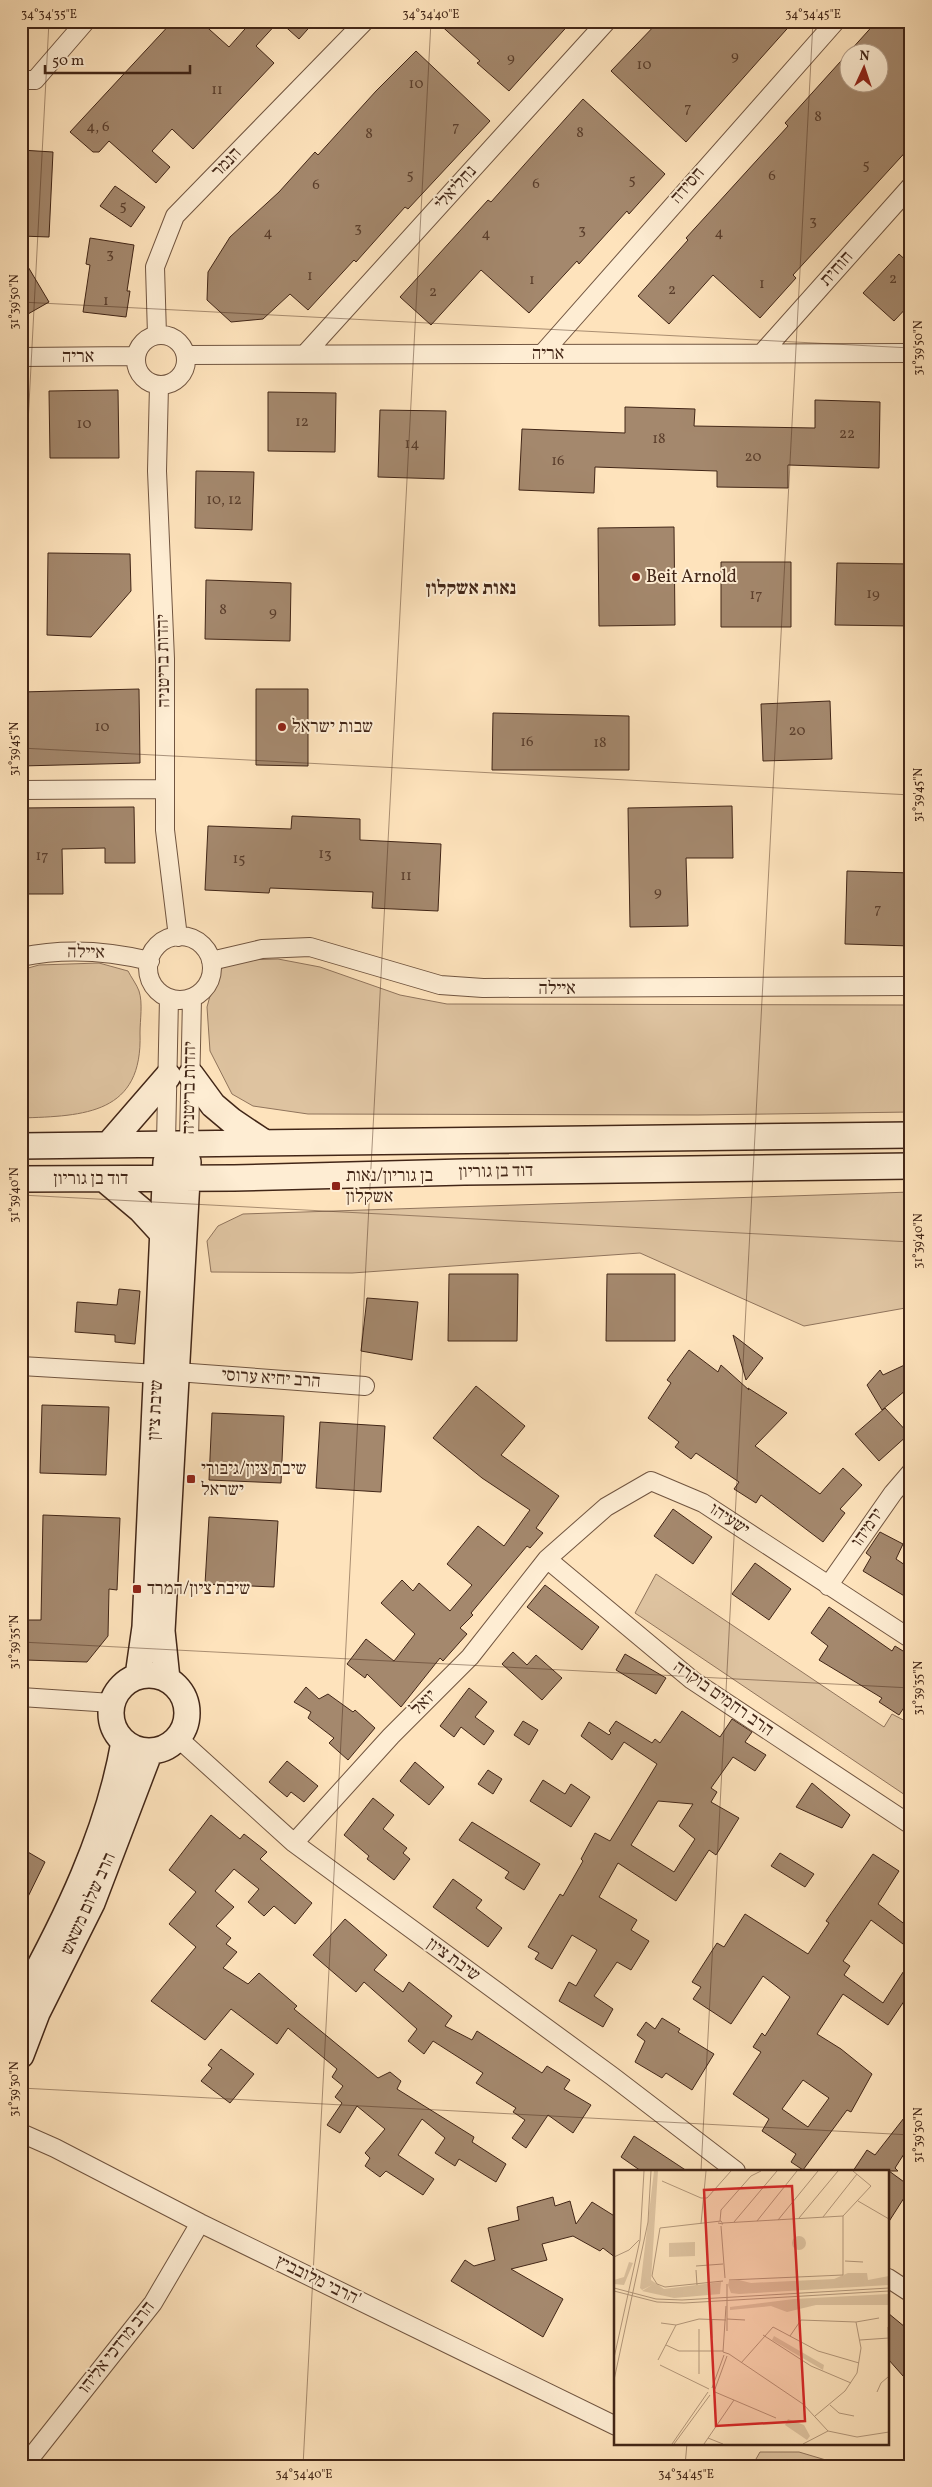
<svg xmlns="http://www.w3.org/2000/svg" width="932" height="2487" font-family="Vollkorn,'Frank Ruhl Libre',serif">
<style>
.green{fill:#dec3a0;stroke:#90745c}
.building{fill:#a4886d;stroke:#422617;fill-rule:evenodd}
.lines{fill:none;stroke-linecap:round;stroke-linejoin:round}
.street-casing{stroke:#715540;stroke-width:20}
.secondary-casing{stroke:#422617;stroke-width:28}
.street{stroke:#feedd3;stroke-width:18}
.secondary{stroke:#feedd3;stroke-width:25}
.ticks{fill:none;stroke:#422617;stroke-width:1;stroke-opacity:0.45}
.poi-dot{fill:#8f2418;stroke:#feedd3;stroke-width:2}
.labels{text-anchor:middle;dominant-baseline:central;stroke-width:4;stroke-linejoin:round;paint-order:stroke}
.number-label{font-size:15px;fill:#5a3e2c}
.street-label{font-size:18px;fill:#422617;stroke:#feedd3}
.poi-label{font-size:18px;fill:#422617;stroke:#feedd3;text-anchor:start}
.neighbourhood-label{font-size:19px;font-weight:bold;fill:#422617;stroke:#feedd3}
.inset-road{fill:none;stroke:#b3977a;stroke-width:1}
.view{fill:#d62828;fill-opacity:0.15;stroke:#d62828;stroke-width:2.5}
.inset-edge{fill:none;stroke:#422617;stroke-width:2.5}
.neatline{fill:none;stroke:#422617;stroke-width:2}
.ticks-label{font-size:12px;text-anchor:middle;fill:#422617}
</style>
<rect width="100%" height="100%" fill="#fee3bc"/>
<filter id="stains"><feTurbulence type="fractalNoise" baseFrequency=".004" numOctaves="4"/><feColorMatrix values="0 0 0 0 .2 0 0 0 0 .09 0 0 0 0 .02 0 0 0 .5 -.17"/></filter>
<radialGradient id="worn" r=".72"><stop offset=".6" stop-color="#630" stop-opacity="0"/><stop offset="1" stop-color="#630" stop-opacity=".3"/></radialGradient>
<path class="green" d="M278,959L320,967L400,995L447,1004L911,1005V1112L698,1115L308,1114L253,1106L232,1094L210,1051L207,1007L217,970L243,960Z
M99,963L128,971C131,977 137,985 139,991C143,1003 140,1020 140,1033C143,1114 85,1116 21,1118V970L39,965Z
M911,1192V1307L804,1326L640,1253L352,1273L211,1272L207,1241L218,1226L243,1214Z
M656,1574L884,1727L892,1714L911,1724V1799L635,1613Z
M760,2452H799L846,2466H752Z"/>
<path class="building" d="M173,21H200L229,47L252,21H279L256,46L274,63L193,149L172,129L152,151L170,167L156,183L109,141L99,152H93L70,132Z
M279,21H315L299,39Z
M436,21H572L509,91L477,63L480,61Z
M659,21H794L686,142L611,71Z
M877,21H911V146L793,275L796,278L760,318L713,275L669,324L638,296L688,240L686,238L788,126L785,123ZM850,52H880V82H850Z
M416,51L490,121L408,209L405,207L356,262L354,260L308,310L290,294L263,319L231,322L207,300L208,272L230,237L279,192L315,152L318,155L376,91Z
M583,99L665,174L629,214L627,211L579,264L577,261L529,313L481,270L431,325L400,297L488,200L491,202Z
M21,150L53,152L49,237L21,236Z
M115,186L145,207L131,227L100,206Z
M90,238L134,245L127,291H130L126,317L83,312L90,265L86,264Z
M899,254L911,265V303L894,321L863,293Z
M21,255L49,302L21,318Z
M118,390L119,458H50L49,391Z
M268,392L336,393L335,452L268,451Z
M815,400L880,402L879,468L788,465V488L717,487V471L595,467L594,493L519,490L522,429L625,433V407L695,409L694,426L815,428Z
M380,410L446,411L444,479L378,477Z
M196,471L254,472L252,530L195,528Z
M674,527L675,625L599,626L598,528Z
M48,553L130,554L131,591L91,637L47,635Z
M721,562H791V627H721Z
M837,563L911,564V626L835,625Z
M206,580L291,583L290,641L205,639Z
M139,689L140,763L21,766V692Z
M256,689H308V766L256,765Z
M830,701L832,759L763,761L761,704Z
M493,713L629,716V770H492Z
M732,806L733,858H686L688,926L630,927L628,808Z
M134,807L135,863H105V848L62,849L63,894H21V808Z
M292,816L360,819V840L441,844L438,911L372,908L373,892L270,888L269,893L205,890L208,826L291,829Z
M847,871L911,873V946L845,944Z
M449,1274H518L517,1341H448Z
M607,1274H675V1341H606Z
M119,1289L140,1291L135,1344L115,1342V1335L75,1332L77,1302L117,1305Z
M367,1298L418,1302L412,1360L361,1351Z
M733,1335L763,1358L746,1380Z
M689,1350L718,1372L721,1365L749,1390L748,1388L787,1413L755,1446L820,1494L843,1468L862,1485L840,1509L845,1513L823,1542L761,1495L756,1503L734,1489L739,1482L696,1453L691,1459L675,1447L679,1442L648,1418L671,1383L667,1380Z
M911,1362V1390H906L882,1410L867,1385L880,1370L883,1375Z
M476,1386L525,1426L501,1455L559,1496L536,1528L543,1533L530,1548L527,1546L471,1613L473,1615L460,1628L467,1634L443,1661L440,1658L401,1707L367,1674L365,1678L347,1664L366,1639L394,1661L415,1634L381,1603L402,1580L413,1591L419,1583L450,1611L472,1585L447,1564L478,1526L504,1546L530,1510L482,1478L433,1438Z
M42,1405L109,1407L106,1475L40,1473Z
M885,1408L909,1434L879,1461L855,1434Z
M212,1413L284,1416L281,1483L209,1480Z
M320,1422L385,1426L381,1492L316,1488Z
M673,1509L712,1537L693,1564L654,1536Z
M43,1515L120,1518L117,1590L109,1589L108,1636L87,1662L25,1660L26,1620H41Z
M209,1517L278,1521L274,1587L205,1584Z
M880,1532L903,1544L896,1559L911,1569V1589L906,1597L863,1571L871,1557L866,1553Z
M755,1563L791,1589L769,1620L732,1594Z
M545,1585L599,1627L582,1650L527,1607Z
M829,1607L892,1651L895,1646L911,1656V1697L899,1715L879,1702L882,1698L819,1660L828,1646L811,1633Z
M513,1652L527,1665L536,1655L562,1678L542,1700L502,1664Z
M625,1654L666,1678L656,1694L616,1670Z
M306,1687L319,1699L328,1694L353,1712L355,1710L375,1728L348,1760L329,1743L334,1738L308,1718L311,1712L294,1702Z
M469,1688L487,1702L475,1717L494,1731L484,1745L461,1727L454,1737L440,1726Z
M682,1711L720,1737L732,1719L752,1732L745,1742L766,1755L755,1771L733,1757L711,1788L717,1792L711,1802L739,1818L716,1855L709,1850L676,1901L618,1863L599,1897L637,1920L631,1930L649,1941L631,1970L617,1962L594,1996L613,2009L603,2027L559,2001L569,1982L576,1986L597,1950L572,1935L552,1969L535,1959L539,1953L528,1947L560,1894L563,1896L583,1861L581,1859L595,1833L610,1841L657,1764L624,1742L612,1760L581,1736L589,1722L609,1735L611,1733L609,1731L616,1721L652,1743L655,1739L660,1743ZM658,1801L693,1804L679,1826L695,1839L674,1872L631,1845Z
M523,1721L538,1730L529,1745L514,1735Z
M287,1761L318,1786L304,1802L291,1792L287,1797L269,1782Z
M415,1762L444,1787L429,1805L400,1781Z
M488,1770L502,1779L493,1794L478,1784Z
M543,1780L565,1794L571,1784L590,1797L571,1827L530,1801Z
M812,1783L850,1815L842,1828L796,1807Z
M373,1798L394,1815L383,1829L407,1848L403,1853L410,1859L394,1880L367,1859L369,1856L344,1835Z
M211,1815L240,1839L244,1834L267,1852L260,1859L312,1903L295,1924L274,1906L264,1916L248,1902L259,1889L234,1869L215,1891L234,1907L216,1926L231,1938L226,1944L237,1952L223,1968L248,1984L259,1973L297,2006L294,2009L378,2078L390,2072L401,2081L397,2089L474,2137L472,2142L506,2164L496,2182L459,2159L455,2166L435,2153L445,2138L422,2119L398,2155L434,2179L423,2195L386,2171L380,2177L365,2166L370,2158L365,2153L385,2129L357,2106L340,2133L327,2125L342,2103L335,2097L343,2086L332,2077L337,2069L288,2028L277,2044L231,2009L205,2040L151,2001L196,1947L169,1924L196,1892L169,1870Z
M472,1822L540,1864L524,1890L505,1878L509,1872L459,1840Z
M21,1848L45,1862L21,1911Z
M780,1853L814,1874L805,1887L771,1866Z
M873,1854L899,1871L878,1904L911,1929V1950L871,1920L843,1961L850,1966L844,1975L883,2003L911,1960V1991L888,2025L843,1994L817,2034L841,2049L872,2074L851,2112L847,2110L803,2170L791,2162L796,2154L762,2131L769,2119L733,2094L761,2052L753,2047L762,2033L765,2036L790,1997L763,1976L731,2024L693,1999L701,1987L692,1982L717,1943L724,1947L745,1914L808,1954L829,1923L826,1921ZM803,2080L829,2098L808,2127L782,2109Z
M453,1879L482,1900L476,1908L502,1928L488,1947L433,1907Z
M345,1919L387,1955L374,1970L403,1992L409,1982L452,2016L445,2026L472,2040L477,2031L542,2073L547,2066L570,2080L564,2089L591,2105L573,2133L548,2115L526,2148L512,2138L525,2120L513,2112L516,2108L476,2083L483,2073L433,2041L424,2054L408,2041L417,2029L364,1982L356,1992L313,1955Z
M662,2018L680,2029L678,2032L714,2054L692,2090L666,2073L662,2078L635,2062L645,2041L637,2035L646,2022L655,2029Z
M221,2049L254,2074L230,2103L201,2081L212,2068L208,2065Z
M911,2109V2143L895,2168L898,2171H889L911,2187L888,2223V2171H853L867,2150L875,2155Z
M634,2136L687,2171H641L621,2157Z
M553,2197L555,2206L570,2201L576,2224L592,2202L616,2217V2258L603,2248L600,2251L573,2236L542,2244L547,2260L511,2269L563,2299L543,2337L451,2281L465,2260L474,2266L495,2260L488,2228L519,2220L517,2207Z
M888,2313L911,2332V2385L888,2359Z"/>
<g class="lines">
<defs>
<path id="street" d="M21,80H35L86,21
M136 360a25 25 0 1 1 50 0a25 25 0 1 1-50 0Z
M157,335L155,267L175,216L365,21
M762,353L911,186
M305,354L607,21
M542,354L836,21
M186,355L911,353
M21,357L136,356
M159,385L157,471L165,659V830L178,937
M21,790L165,789
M148 968a32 32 0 1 1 64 0a32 32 0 1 1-64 0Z
M21,957C63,948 109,951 150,961
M211,961L262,949L310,947L440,985L483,988L911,986
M189,1142L192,998
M166,1143L169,998
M21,1366L158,1374
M177,1372L365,1386
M547,1559L692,1680L911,1825
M828,1586L893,1493L911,1472
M21,1697L112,1703
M179,1739L294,1843L612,2076L736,2171
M294,1843L391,1736L470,1657L547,1559L606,1507L651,1481L703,1503L911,1639
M21,2133L55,2148L200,2223L616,2426
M888,2278L911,2293
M24,2466L153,2303L200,2223"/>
<path id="secondary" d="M191,1075L213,1105L232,1121L262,1141
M109,1144L168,1076
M21,1146L911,1135
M21,1179L234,1178L464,1172L911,1166
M104,1179L141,1210L164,1235
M111 1713a38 38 0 1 1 76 0a38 38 0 1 1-76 0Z
M138,1676L145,1627L166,1162
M167,1679L162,1631L188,1162
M21,2001C66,1919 108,1834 124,1742
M21,2055L37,2013L92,1903L150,1751"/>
</defs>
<use href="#street" class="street-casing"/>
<use href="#secondary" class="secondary-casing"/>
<use href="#street" class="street"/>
<use href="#secondary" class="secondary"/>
</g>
<path class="ticks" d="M21,302L911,348M21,558L49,21M21,748L911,795M21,1195L911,1242M21,1642L911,1688M21,2088L911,2135M701,2171L813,21M303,2466L431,21M685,2466L687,2443"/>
<g class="poi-dot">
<circle cx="636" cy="577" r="5"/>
<circle cx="282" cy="727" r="5"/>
<rect x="331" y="1181" width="10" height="10" rx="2.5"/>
<rect x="186" y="1474" width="10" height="10" rx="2.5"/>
<rect x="132" y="1584" width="10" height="10" rx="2.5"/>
</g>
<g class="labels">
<g class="number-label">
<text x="735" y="56">9</text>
<text x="511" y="58">9</text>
<text x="644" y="65">10</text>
<text x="416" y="84">10</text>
<text x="217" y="90">11</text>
<text x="688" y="108">7</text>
<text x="818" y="117">8</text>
<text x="98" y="127">4, 6</text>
<text x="456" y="127">7</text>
<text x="580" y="133">8</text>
<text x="369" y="134">8</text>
<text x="866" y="165">5</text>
<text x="410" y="175">5</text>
<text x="772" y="176">6</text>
<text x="632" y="180">5</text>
<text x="536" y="184">6</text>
<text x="316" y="185">6</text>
<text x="123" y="206">5</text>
<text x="813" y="221">3</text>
<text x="358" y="228">3</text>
<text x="582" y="230">3</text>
<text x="268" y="233">4</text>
<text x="719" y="233">4</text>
<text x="486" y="234">4</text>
<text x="110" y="254">3</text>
<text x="310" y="276">1</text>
<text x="893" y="279">2</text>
<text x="532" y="280">1</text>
<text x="762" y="284">1</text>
<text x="672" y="290">2</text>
<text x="433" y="292">2</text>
<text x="106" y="301">1</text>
<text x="302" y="422">12</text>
<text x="84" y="424">10</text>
<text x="847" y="434">22</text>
<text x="659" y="439">18</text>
<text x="412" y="444">14</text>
<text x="753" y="457">20</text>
<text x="558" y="461">16</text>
<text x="224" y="500">10, 12</text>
<text x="873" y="594">19</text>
<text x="756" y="595">17</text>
<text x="223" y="610">8</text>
<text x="273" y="612">9</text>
<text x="102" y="727">10</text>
<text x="797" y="731">20</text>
<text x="527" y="742">16</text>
<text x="600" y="743">18</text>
<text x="325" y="854">13</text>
<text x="42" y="856">17</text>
<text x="239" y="859">15</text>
<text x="406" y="876">11</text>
<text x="658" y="892">9</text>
<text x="878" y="909">7</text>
</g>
<g class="street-label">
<text transform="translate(227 163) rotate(-46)">הנמר</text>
<text transform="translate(688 186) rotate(-49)">חסידה</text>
<text transform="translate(456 188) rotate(-48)">נחליאלי</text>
<text transform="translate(837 269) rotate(-48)">חוחית</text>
<text x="548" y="354">אריה</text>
<text x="78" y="357">אריה</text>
<text transform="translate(164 661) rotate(-91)">יהדות בריטניה</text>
<text transform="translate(86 953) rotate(1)">איילה</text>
<text x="557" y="989">איילה</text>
<text transform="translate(190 1088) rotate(-89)">יהדות בריטניה</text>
<text transform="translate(496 1172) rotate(-1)">דוד בן גוריון</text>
<text x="91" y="1179">דוד בן גוריון</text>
<text transform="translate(271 1379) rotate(4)">הרב יחיא ערוסי</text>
<text transform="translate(156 1410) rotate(-87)">שיבת ציון</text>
<text transform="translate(729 1520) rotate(34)">ישעיהו</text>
<text transform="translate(868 1528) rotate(-55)">ירמיהו</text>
<text transform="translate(723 1699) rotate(35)">הרב רחמים בוקרה</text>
<text transform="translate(424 1703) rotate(-45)">יואל</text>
<text transform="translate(89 1904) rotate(-66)">הרב שלום משאש</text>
<text transform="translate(453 1960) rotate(36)">שיבת ציון</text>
<text transform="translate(318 2281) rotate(26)">הרבי מלובביץ'</text>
<text transform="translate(117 2348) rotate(-52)">הרב מרדכי אליהו</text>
</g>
<g class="poi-label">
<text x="646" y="577">Beit Arnold</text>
<text x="292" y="727">שבות ישראל</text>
<text x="346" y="1176">בן גוריון/נאות<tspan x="346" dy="21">אשקלון</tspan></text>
<text x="201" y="1469">שיבת ציון/גיבורי<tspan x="201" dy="21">ישראל</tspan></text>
<text x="147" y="1589">שיבת ציון/המרד</text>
</g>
<g class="neighbourhood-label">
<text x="471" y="589">נאות אשקלון</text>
</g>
</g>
<g transform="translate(614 2170)">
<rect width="275" height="275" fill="#fee3bc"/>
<path d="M40,1H44L37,110L50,119L107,112L106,124L60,128L28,121L38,115L28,120L26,118ZM178 73a7 7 0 1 1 14 0a7 7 0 1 1-14 0ZM81,72V86L55,87V73ZM15,92L19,93L10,115L0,114V110L10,107ZM234,103H253L254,110L275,106V115L125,124L117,123L114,115L115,111L125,110L137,113L220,109ZM275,124V135H202L173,142L157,136L116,140V137L180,129ZM160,166L210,195L209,200L158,170ZM174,249L190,255L196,266L193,270L171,255Z" fill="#dec3a0"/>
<path class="inset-road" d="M48,11L87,28H93L117,1M244,31L275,49M209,47L243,4M185,48L224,1M164,50L204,1M106,51L107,40L137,6L147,1M143,51L183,1M120,52L163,1M104,53L109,54L107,51L46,58L38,106L43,114L51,117L109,111M109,53L229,46M87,54L92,1M107,56L111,108M0,87L15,80L25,70M231,91L249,92M82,96L109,94M82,100L83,115M115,110L229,105V46L257,16L239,1M113,114V161M0,118L42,129L68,130L275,118M0,121L43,132L70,133L275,121M112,136L109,182L115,184M113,149L131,150M47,153L62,155L85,149L112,150M274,157L275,207M85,159V204M149,165L197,196L237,213M176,166L187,150L242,152L265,148M98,168V150M246,170L275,168M52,175L65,181H109M115,184L189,234L214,261L243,267L275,262M0,188L26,70L30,1M44,190L62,155M127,193L159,157L204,181L245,193M46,195L95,219M0,210L34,52L37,1M98,218L110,185M101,219L113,186M101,222L162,248M263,222L267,213L274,207M216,235L225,243L240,246M201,246L231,221L243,203L247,178L242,152M94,268L109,274M58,274L94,222M60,274L96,225M90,274L120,230M189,274L214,261"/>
<path class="view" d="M178,16L191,251L102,256L90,20Z"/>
<rect width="275" height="275" class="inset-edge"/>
</g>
<rect width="932" height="2487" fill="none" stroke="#fee3bc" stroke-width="55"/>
<g transform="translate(864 68) rotate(3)"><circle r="24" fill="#feedd3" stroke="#b39d88"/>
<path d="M0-4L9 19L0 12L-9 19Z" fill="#8f2418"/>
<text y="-8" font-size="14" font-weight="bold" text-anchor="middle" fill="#422617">N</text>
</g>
<path d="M45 65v8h145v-8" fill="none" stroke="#422617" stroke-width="2.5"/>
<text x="52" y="65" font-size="15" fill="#422617" stroke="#feedd3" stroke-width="4" paint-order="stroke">50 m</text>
<rect x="28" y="28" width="876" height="2432" class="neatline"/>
<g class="ticks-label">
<text x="49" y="18">34°34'35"E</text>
<text x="431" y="18">34°34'40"E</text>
<text x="813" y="18">34°34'45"E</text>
<text transform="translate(14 302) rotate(-90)" y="4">31°39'50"N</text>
<text transform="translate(918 348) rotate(-90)" y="4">31°39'50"N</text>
<text transform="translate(14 749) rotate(-90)" y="4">31°39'45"N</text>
<text transform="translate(918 795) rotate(-90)" y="4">31°39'45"N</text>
<text transform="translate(14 1195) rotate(-90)" y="4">31°39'40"N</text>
<text transform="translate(918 1241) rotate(-90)" y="4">31°39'40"N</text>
<text transform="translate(14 1642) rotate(-90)" y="4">31°39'35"N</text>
<text transform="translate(918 1688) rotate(-90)" y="4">31°39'35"N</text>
<text transform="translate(14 2089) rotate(-90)" y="4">31°39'30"N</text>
<text transform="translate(918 2135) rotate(-90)" y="4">31°39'30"N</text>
<text x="304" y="2478">34°34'40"E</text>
<text x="686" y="2478">34°34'45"E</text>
</g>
<rect width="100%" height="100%" filter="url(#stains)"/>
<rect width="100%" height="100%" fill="url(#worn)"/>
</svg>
